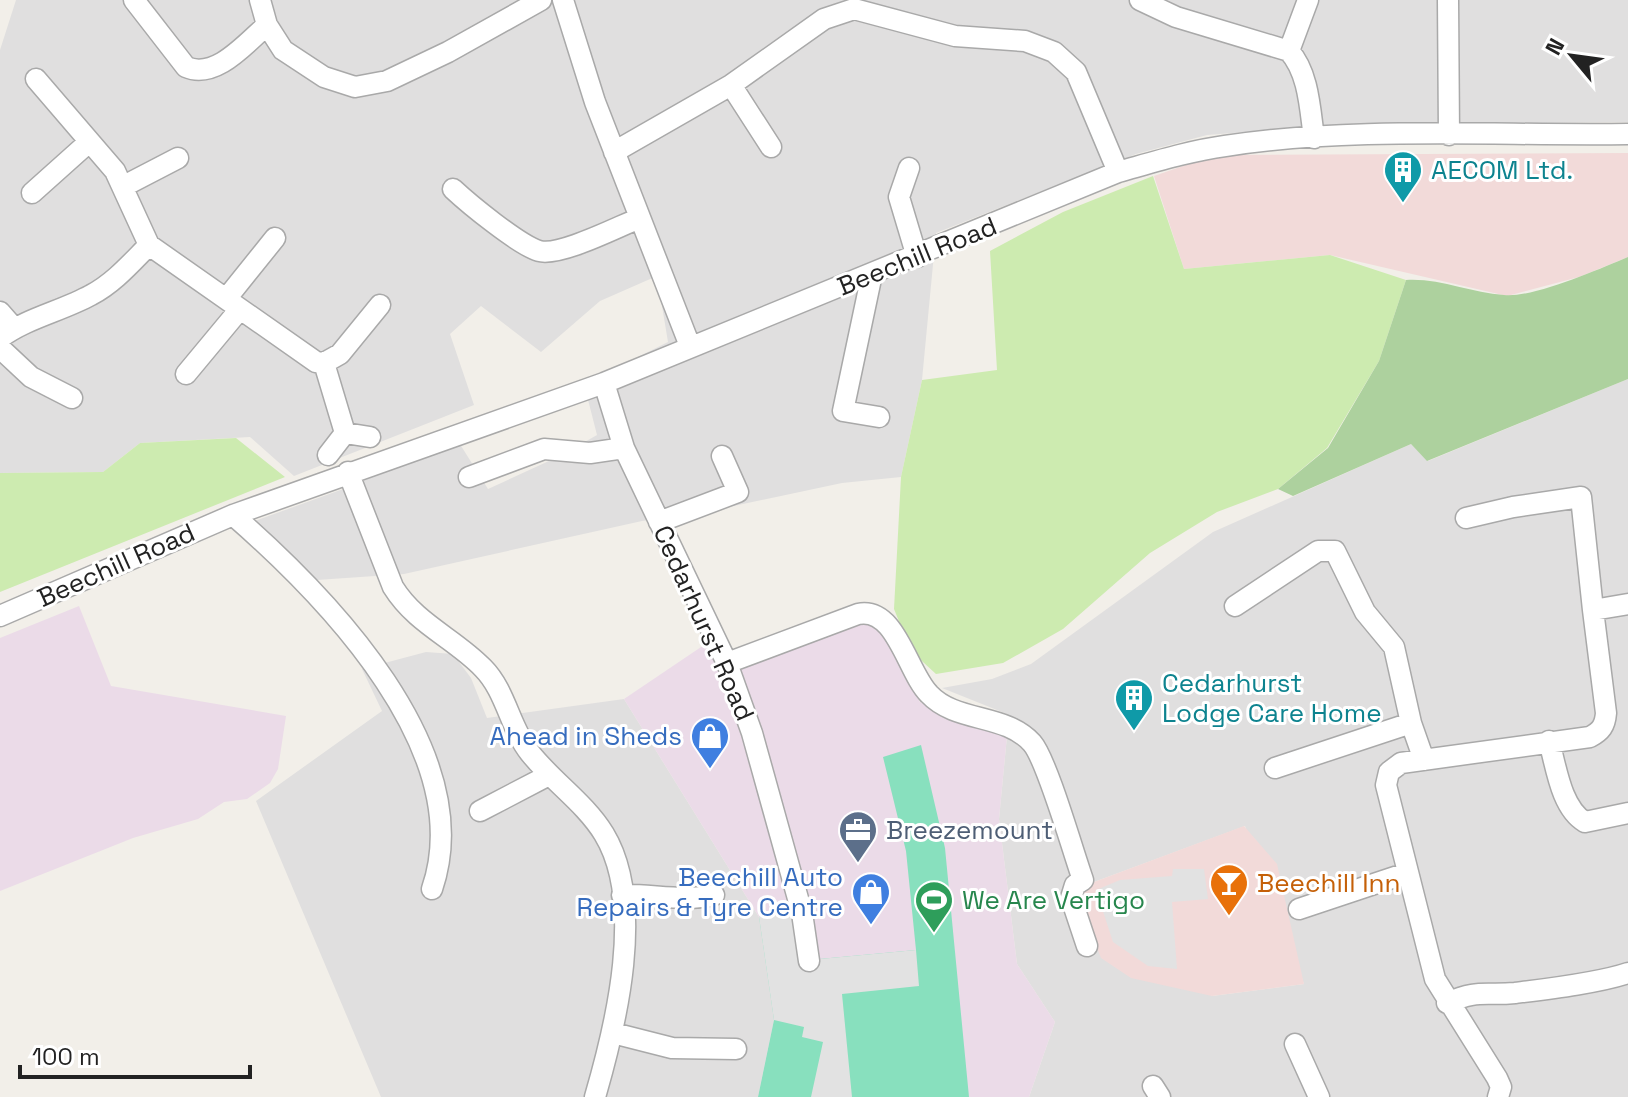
<svg xmlns="http://www.w3.org/2000/svg" width="1628" height="1097" font-family="'Space Grotesk',sans-serif">
<style>
.residential{fill:#e0dfdf}
.commercial{fill:#f2dad9}
.industrial{fill:#ebdbe8}
.grass{fill:#cdebb0}
.forest{fill:#add19e}
.pitch{fill:#88e0be}
.parking{fill:#e2e2e2}
.lines{fill:none;stroke-linecap:round;stroke-linejoin:round}
.minor-casing{stroke:#a9a9a9;stroke-width:23}
.minor{stroke:#fff;stroke-width:20}
.labels{text-anchor:middle;dominant-baseline:central;stroke-width:6;stroke-linejoin:round;paint-order:stroke}
.culture-label{font-size:26px;fill:#0d838f;stroke:#fff;text-anchor:start}
.street-label{font-size:26px;fill:#222;stroke:#fff}
.shop-label{font-size:26px;fill:#366cbe;stroke:#fff;text-anchor:end}
.service-label{font-size:26px;fill:#4e5e75;stroke:#fff;text-anchor:start}
.food-label{font-size:26px;fill:#c56008;stroke:#fff;text-anchor:start}
.leisure-label{font-size:26px;fill:#27864d;stroke:#fff;text-anchor:start}
</style>
<rect width="100%" height="100%" fill="#f2efe9"/>
<path class="residential" d="M16,0H1628V122L1324,126L1207,135L1136,154L936,233L922,380L901,477L842,483L696,514L642,521L404,574L317,580L252,522L346,488L458,441L488,489L562,455L597,435L584,384L668,342L657,276L600,301L541,352L481,306L450,334L474,405L294,476L250,437L140,443L103,472L0,473V50Z
M1628,379V1097H1029L1055,1022L1017,964L999,819L1007,736L1035,760L1076,893L1212,996L1304,984L1245,826L1094,882L1043,742L1007,714L942,688L992,679L1031,664L1213,532L1411,444L1428,461Z
M426,652L453,654L471,678L487,718L624,699L759,917L774,1020L758,1097H381L256,801L382,711L362,669Z"/>
<path class="commercial" d="M1628,153V257L1579,277L1507,296L1330,255L1184,269L1154,176L1215,155Z
M1244,826L1277,864L1304,984L1212,996L1131,978L1101,958L1076,893L1094,882Z"/>
<path class="industrial" d="M79,606L111,686L286,716L278,769L270,783L247,799L224,802L198,819L133,838L0,891V638Z
M862,620L879,628L920,702L947,717L1007,736L999,819L1017,964L1055,1022L1029,1097H758L774,1020L759,917L624,699L707,643L720,675Z"/>
<path class="grass" d="M1153,176L1184,269L1330,255L1406,280L1379,361L1327,448L1278,489L1217,512L1150,553L1063,629L1003,663L936,674L911,651L894,609L901,477L922,380L997,370L990,251L1063,212Z
M236,438L285,477L0,592V473L103,472L140,443Z"/>
<path class="forest" d="M1628,257V379L1427,461L1411,444L1293,496L1278,489L1328,448L1379,361L1406,280C1440,278 1471,293 1504,295C1534,298 1599,269 1628,257Z"/>
<path class="pitch" d="M921,745L945,848L969,1097H758L774,1020L759,917L791,910L798,961L916,950L906,851L883,757Z"/>
<path class="parking" d="M1173,869H1204L1208,899L1172,902L1177,969L1148,966L1113,942L1096,890L1120,880L1172,876Z
M791,910L798,961L916,950L919,986L842,994L852,1097H811L823,1042L802,1037L804,1027L774,1020L759,917Z"/>
<g class="lines">
<defs>
<path id="minor" d="M134,0L186,67C216,80 246,43 267,25
M260,0L267,25L283,50L324,77L355,87L387,81L448,52L541,0
M563,0L595,102L690,346
M1140,0L1176,17L1289,51C1309,73 1310,110 1314,138
M1448,0L1449,135
M1289,51L1308,0
M36,79L115,171L149,245
M731,85L771,147
M614,152L731,85L824,19L854,9L955,36L1025,41L1054,52L1076,72L1118,172
M909,168L899,197L917,257
M124,186L178,158
M453,189C469,204 519,245 539,251C560,257 619,226 640,218
M32,193L89,142
M149,245L316,362L324,363L340,354L380,305
M872,274L843,411L879,417
M226,299L275,238
M0,312L14,328
M0,338C27,318 62,311 91,295C114,283 131,263 149,245
M0,348L31,377L72,398
M324,363L345,433L328,455
M186,374L240,309
M604,383L624,448L727,663L752,733L802,913L809,961
M345,433L370,437
M348,472L393,587C416,624 454,638 483,668C506,691 510,728 530,753C553,782 585,803 604,834C646,903 616,1025 595,1097
M469,477L544,449L590,453L624,448
M233,515C327,597 479,752 432,889
M1466,518L1513,507L1581,497L1593,610
M659,522L738,492L722,456
M1235,606L1318,551H1335L1365,612L1394,647L1411,723L1424,760
M0,616L233,515L604,383L1118,172C1154,162 1189,151 1225,146C1352,126 1499,136 1628,134
M727,663L858,614C896,606 907,672 929,694C956,723 1005,713 1032,743C1047,760 1073,852 1083,880L1075,885L1071,898L1087,946
M1549,741C1556,766 1561,808 1585,822L1628,813
M1275,768L1411,723
M480,811L549,775
M622,895C652,894 684,902 714,895
M1299,909L1407,873
M1447,1003C1478,989 1485,996 1515,993C1547,989 1599,983 1628,973
M613,1033L672,1048L736,1049
M1295,1044L1319,1097
M1153,1086L1160,1097
M1498,1097L1501,1087L1497,1078L1435,979L1386,785L1389,772L1401,763L1590,737C1601,731 1605,726 1606,713L1593,610L1628,604"/>
</defs>
<use href="#minor" class="minor-casing"/>
<use href="#minor" class="minor"/>
</g>
<defs>
<symbol id="building-pin" viewBox="-11 -11 22 30"><path d="M0 17L-7.5 6A9.5 9.5 0 1 1 7.5 6Z" fill="#0f9aa8" stroke="#fff"/><path d="M-4-6H4V6H1V3H-1V6H-4ZM-2.5-4.3h1.7v1.8h-1.7ZM.8-4.3h1.7v1.8H.8ZM-2.5-1h1.7V.8h-1.7ZM.8-1h1.7V.8H.8Z" fill="#fff"/></symbol>
<symbol id="shop-pin" viewBox="-11 -11 22 30"><path d="M0 17L-7.5 6A9.5 9.5 0 1 1 7.5 6Z" fill="#3f7fe0" stroke="#fff"/><path d="M-5-2.5h2.3a2.7 3.5 0 0 1 5.4 0H5L5.5 6h-11ZM-1.5-2.5h3a1.5 2.3 0 0 0-3 0Z" fill="#fff"/></symbol>
<symbol id="office-pin" viewBox="-11 -11 22 30"><path d="M0 17L-7.5 6A9.5 9.5 0 1 1 7.5 6Z" fill="#5c6f8a" stroke="#fff"/><path d="M-6-3h4V-5.5h4V-3h4V5H-6ZM-1-4.5V-3h2v-1.5ZM-6 0V1H6V0Z" fill="#fff"/></symbol>
<symbol id="bar-pin" viewBox="-11 -11 22 30"><path d="M0 17L-7.5 6A9.5 9.5 0 1 1 7.5 6Z" fill="#e8710a" stroke="#fff"/><path d="M-6-5H6L.8 .8V4.5H3.5V6h-7V4.5H-.8V.8Z" fill="#fff"/></symbol>
<symbol id="stadium-pin" viewBox="-11 -11 22 30"><path d="M0 17L-7.5 6A9.5 9.5 0 1 1 7.5 6Z" fill="#2e9e5b" stroke="#fff"/><path d="M0-5a6.5 5 0 1 0 0 10a6.5 5 0 1 0 0-10ZM-3.5-1.8h7v3.6h-7Z" fill="#fff"/></symbol>
</defs>
<g fill-rule="evenodd">
<use href="#building-pin" x="1381" y="148" width="44" height="60"/>
<use href="#building-pin" x="1112" y="676" width="44" height="60"/>
<use href="#shop-pin" x="688" y="714" width="44" height="60"/>
<use href="#office-pin" x="836" y="808" width="44" height="60"/>
<use href="#bar-pin" x="1207" y="861" width="44" height="60"/>
<use href="#shop-pin" x="849" y="870" width="44" height="60"/>
<use href="#stadium-pin" x="912" y="878" width="44" height="60"/>
</g>
<g class="labels">
<g class="culture-label">
<text x="1431" y="170">AECOM Ltd.</text>
<text x="1162" y="683">Cedarhurst<tspan x="1162" dy="30">Lodge Care Home</tspan></text>
</g>
<g class="street-label">
<text transform="translate(917 256) rotate(-22)">Beechill Road</text>
<text transform="translate(116 565) rotate(-24)">Beechill Road</text>
<text transform="translate(704 623) rotate(66)">Cedarhurst Road</text>
</g>
<g class="shop-label">
<text x="682" y="736">Ahead in Sheds</text>
<text x="843" y="877">Beechill Auto<tspan x="843" dy="30">Repairs &amp; Tyre Centre</tspan></text>
</g>
<g class="service-label">
<text x="886" y="830">Breezemount</text>
</g>
<g class="food-label">
<text x="1257" y="883">Beechill Inn</text>
</g>
<g class="leisure-label">
<text x="962" y="900">We Are Vertigo</text>
</g>
</g>
<g transform="translate(1572 56) rotate(299)" stroke="#ffffff" stroke-width="6" paint-order="stroke">
<path d="M0-6L14 30L0 20L-14 30Z" fill="#222222"/>
<text y="-12" font-size="22" font-weight="bold" text-anchor="middle" fill="#222222">N</text>
</g>
<path d="M20 1065v12h230v-12" fill="none" stroke="#222222" stroke-width="4"/>
<text x="32" y="1065" font-size="24" fill="#222222" stroke="#ffffff" stroke-width="6" paint-order="stroke">100 m</text>
</svg>
